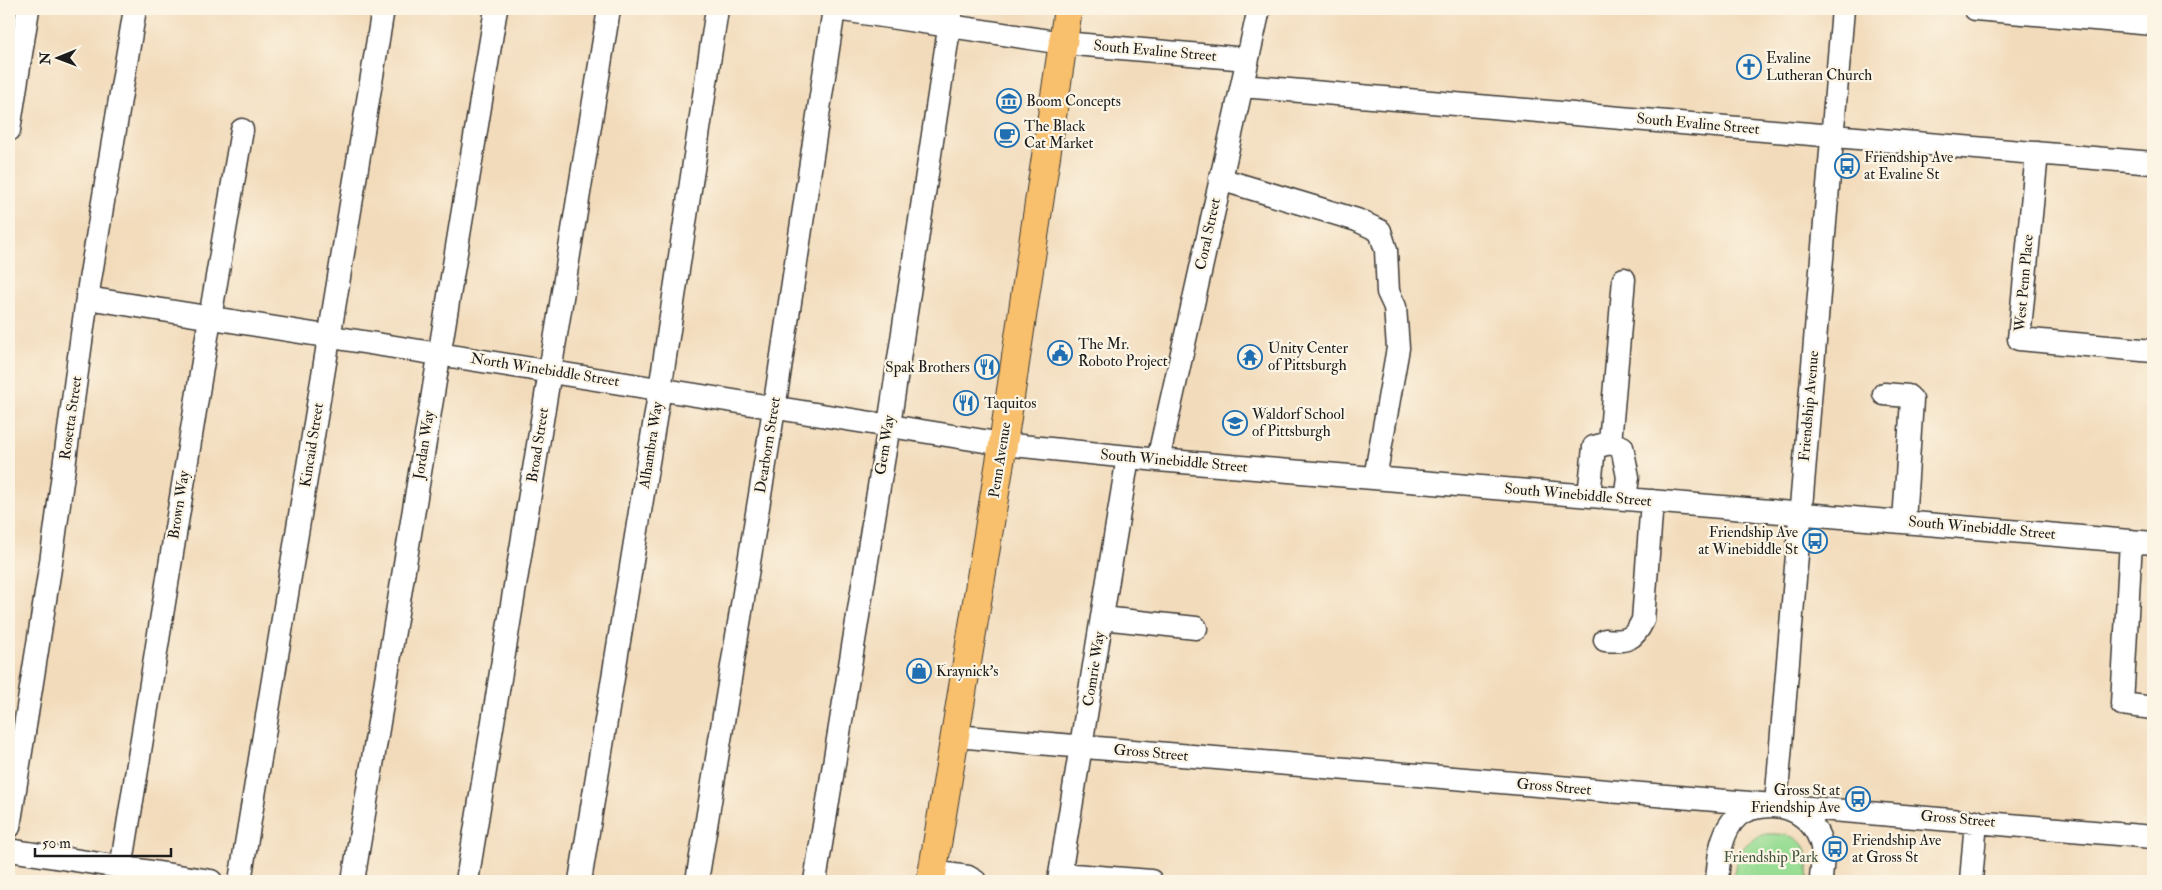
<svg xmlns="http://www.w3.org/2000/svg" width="2162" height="890" font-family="'IM FELL Double Pica',serif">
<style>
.green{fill:#9add94;stroke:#5b7c58}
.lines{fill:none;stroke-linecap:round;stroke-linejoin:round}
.minor-casing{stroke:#3c3934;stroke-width:25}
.major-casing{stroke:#3c3934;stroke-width:30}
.minor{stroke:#fff;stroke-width:22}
.major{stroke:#f8bf6c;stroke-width:28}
.labels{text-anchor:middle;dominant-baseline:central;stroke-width:4.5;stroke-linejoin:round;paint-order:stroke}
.street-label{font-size:15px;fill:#1c1c1c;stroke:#fcf5e5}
.poi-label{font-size:15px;fill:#1c1c1c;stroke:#fcf5e5;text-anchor:start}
.park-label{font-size:15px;fill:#425640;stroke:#fcf5e5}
</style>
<rect width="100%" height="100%" fill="#fcf5e5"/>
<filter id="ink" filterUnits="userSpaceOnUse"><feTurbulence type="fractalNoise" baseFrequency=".02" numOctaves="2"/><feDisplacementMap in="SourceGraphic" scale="10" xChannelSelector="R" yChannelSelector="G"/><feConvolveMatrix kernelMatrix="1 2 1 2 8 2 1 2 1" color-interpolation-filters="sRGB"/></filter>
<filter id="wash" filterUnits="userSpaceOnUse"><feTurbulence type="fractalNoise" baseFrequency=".0096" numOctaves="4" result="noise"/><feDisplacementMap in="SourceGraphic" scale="20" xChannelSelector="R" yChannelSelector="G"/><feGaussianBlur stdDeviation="1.12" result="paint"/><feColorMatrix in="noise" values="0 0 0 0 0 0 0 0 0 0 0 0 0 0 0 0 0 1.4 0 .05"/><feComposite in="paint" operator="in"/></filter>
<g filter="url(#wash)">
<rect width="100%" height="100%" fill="#f2dbbb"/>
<path class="green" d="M1766,834C1804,833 1810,845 1808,881H1732C1738,855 1739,843 1766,834Z"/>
</g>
<g filter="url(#ink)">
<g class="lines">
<defs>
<path id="minor" d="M836,9L1063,43L1247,59
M1975,9L2153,24
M1242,86L2153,163
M9,130L28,9
M2037,153L2019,339L2153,351
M1220,179L1357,220L1380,231L1386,250L1388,292L1395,307L1398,348L1375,478
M87,298L1003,444L1158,460L2153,543
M1884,394L1908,396L1912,400L1904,522
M1610,443L1624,279
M1158,460L1259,9
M1589,496L1594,447L1610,443L1622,447L1628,477L1625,499
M2131,541L2122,704L2153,708
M1102,618L1196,628
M1605,640C1626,642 1634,640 1643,620L1652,501
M955,736L2153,837
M1776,804L1843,9
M9,827L51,562L87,298L135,9
M9,850L211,881
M932,872L968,877L975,881
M1060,874L1151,881
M119,881L210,318L242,130
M240,881L383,9
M353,881L496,9
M467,881L609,9
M580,881L663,370L717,9
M697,881L774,409L834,9
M815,881L889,425L952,9
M1059,881L1128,457
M1717,881C1719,860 1719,840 1732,822C1740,811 1749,809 1761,807C1792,801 1820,822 1823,854C1823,863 1821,873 1821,881
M1971,881L1976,821"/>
<path id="major" d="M931,881L1003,444L1068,9"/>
</defs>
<use href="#minor" class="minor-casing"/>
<use href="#major" class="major-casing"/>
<use href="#minor" class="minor"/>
<use href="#major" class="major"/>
</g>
</g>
<defs>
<symbol id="church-ring" viewBox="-11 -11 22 22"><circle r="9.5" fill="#fcf5e5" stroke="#1f6fb2" stroke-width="1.5"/><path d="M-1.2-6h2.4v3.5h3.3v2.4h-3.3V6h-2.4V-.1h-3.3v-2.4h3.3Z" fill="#1f6fb2"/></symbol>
<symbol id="museum-ring" viewBox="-11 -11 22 22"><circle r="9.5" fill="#fcf5e5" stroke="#1f6fb2" stroke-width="1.5"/><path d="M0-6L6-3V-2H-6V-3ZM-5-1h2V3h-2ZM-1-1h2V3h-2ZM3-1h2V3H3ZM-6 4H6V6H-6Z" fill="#1f6fb2"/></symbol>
<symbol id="cafe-ring" viewBox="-11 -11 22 22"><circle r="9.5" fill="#fcf5e5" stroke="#1f6fb2" stroke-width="1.5"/><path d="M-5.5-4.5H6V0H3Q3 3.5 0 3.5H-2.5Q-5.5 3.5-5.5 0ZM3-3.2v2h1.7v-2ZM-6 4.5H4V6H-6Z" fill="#1f6fb2"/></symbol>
<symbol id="bus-ring" viewBox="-11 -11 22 22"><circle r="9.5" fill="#fcf5e5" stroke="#1f6fb2" stroke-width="1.5"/><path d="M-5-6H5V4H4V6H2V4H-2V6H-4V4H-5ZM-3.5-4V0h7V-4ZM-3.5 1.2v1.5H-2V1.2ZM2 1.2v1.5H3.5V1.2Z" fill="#1f6fb2"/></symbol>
<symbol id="civic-ring" viewBox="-11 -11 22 22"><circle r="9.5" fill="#fcf5e5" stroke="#1f6fb2" stroke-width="1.5"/><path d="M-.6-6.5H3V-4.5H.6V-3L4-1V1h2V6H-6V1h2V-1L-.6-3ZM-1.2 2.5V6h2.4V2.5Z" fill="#1f6fb2"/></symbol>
<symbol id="temple-ring" viewBox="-11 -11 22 22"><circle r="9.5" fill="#fcf5e5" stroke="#1f6fb2" stroke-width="1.5"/><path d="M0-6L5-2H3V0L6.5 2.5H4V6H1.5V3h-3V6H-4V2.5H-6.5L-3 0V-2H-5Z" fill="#1f6fb2"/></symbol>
<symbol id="restaurant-ring" viewBox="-11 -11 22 22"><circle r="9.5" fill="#fcf5e5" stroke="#1f6fb2" stroke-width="1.5"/><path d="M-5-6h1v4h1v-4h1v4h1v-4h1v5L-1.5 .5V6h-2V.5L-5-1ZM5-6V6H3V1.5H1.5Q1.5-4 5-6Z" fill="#1f6fb2"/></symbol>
<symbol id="school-ring" viewBox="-11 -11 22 22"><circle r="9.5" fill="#fcf5e5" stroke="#1f6fb2" stroke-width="1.5"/><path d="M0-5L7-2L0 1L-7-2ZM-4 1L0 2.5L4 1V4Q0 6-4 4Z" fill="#1f6fb2"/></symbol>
<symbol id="shop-ring" viewBox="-11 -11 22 22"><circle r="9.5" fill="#fcf5e5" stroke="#1f6fb2" stroke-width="1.5"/><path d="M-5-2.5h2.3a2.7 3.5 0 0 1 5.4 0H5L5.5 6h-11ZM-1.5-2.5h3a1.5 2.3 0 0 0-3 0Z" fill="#1f6fb2"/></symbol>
</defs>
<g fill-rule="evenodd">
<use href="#church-ring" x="1735" y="53" width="28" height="28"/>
<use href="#museum-ring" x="995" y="87" width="28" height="28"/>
<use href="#cafe-ring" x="993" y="121" width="28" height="28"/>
<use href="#bus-ring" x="1833" y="152" width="28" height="28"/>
<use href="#civic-ring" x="1046" y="339" width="28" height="28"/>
<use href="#temple-ring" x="1236" y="343" width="28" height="28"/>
<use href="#restaurant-ring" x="973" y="353" width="28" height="28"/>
<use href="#restaurant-ring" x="952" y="389" width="28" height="28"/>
<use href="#school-ring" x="1221" y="409" width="28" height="28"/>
<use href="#bus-ring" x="1801" y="527" width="28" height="28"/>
<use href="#shop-ring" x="905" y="657" width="28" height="28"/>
<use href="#bus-ring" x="1844" y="785" width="28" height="28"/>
<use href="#bus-ring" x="1821" y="835" width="28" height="28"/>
</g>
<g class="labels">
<g class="street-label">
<text transform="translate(1155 51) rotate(5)">South Evaline Street</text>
<text transform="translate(1698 124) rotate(5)">South Evaline Street</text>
<text transform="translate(1208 234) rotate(-78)">Coral Street</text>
<text transform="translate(2024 283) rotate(-85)">West Penn Place</text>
<text transform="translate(545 370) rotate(9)">North Winebiddle Street</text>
<text transform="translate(1809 406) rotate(-85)">Friendship Avenue</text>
<text transform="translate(71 418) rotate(-82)">Rosetta Street</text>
<text transform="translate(312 445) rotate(-81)">Kincaid Street</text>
<text transform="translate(424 445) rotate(-81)">Jordan Way</text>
<text transform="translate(538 445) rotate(-81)">Broad Street</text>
<text transform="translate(651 445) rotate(-81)">Alhambra Way</text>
<text transform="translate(768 445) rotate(-81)">Dearborn Street</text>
<text transform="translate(885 445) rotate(-81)">Gem Way</text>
<text transform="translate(1000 460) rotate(-81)">Penn Avenue</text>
<text transform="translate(1174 461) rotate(5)">South Winebiddle Street</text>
<text transform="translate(1578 495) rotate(5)">South Winebiddle Street</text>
<text transform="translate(179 505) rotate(-81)">Brown Way</text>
<text transform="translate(1982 528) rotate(5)">South Winebiddle Street</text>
<text transform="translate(1094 669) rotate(-81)">Comrie Way</text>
<text transform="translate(1151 753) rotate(5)">Gross Street</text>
<text transform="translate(1554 787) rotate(5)">Gross Street</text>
<text transform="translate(1958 819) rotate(5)">Gross Street</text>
</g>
<g class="poi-label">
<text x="1766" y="58">Evaline<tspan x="1766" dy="17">Lutheran Church</tspan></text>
<text x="1026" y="101">Boom Concepts</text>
<text x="1024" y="126">The Black<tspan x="1024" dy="17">Cat Market</tspan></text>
<text x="1864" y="157">Friendship Ave<tspan x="1864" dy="17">at Evaline St</tspan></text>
<text x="1078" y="344">The Mr.<tspan x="1078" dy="17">Roboto Project</tspan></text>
<text x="1268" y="348">Unity Center<tspan x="1268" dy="17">of Pittsburgh</tspan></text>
<text x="970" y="367" text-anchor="end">Spak Brothers</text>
<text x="984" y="403">Taquitos</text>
<text x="1252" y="414">Waldorf School<tspan x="1252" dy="17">of Pittsburgh</tspan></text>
<text x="1798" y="532" text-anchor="end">Friendship Ave<tspan x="1798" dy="17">at Winebiddle St</tspan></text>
<text x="936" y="671">Kraynick's</text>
<text x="1840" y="790" text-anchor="end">Gross St at<tspan x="1840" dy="17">Friendship Ave</tspan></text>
<text x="1852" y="840">Friendship Ave<tspan x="1852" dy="17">at Gross St</tspan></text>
</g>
<g class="park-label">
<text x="1771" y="857">Friendship Park</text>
</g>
</g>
<rect width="2162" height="890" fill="none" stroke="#fcf5e5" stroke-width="30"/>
<g transform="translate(58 58) rotate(269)" stroke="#fcf5e5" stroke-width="4" paint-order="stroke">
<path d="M0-4L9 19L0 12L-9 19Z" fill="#1c1c1c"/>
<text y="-8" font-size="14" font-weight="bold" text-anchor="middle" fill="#1c1c1c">N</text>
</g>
<path d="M35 848v8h136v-8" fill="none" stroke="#1c1c1c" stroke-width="2.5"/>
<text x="42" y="848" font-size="15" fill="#1c1c1c" stroke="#fcf5e5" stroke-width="4" paint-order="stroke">50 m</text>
</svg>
